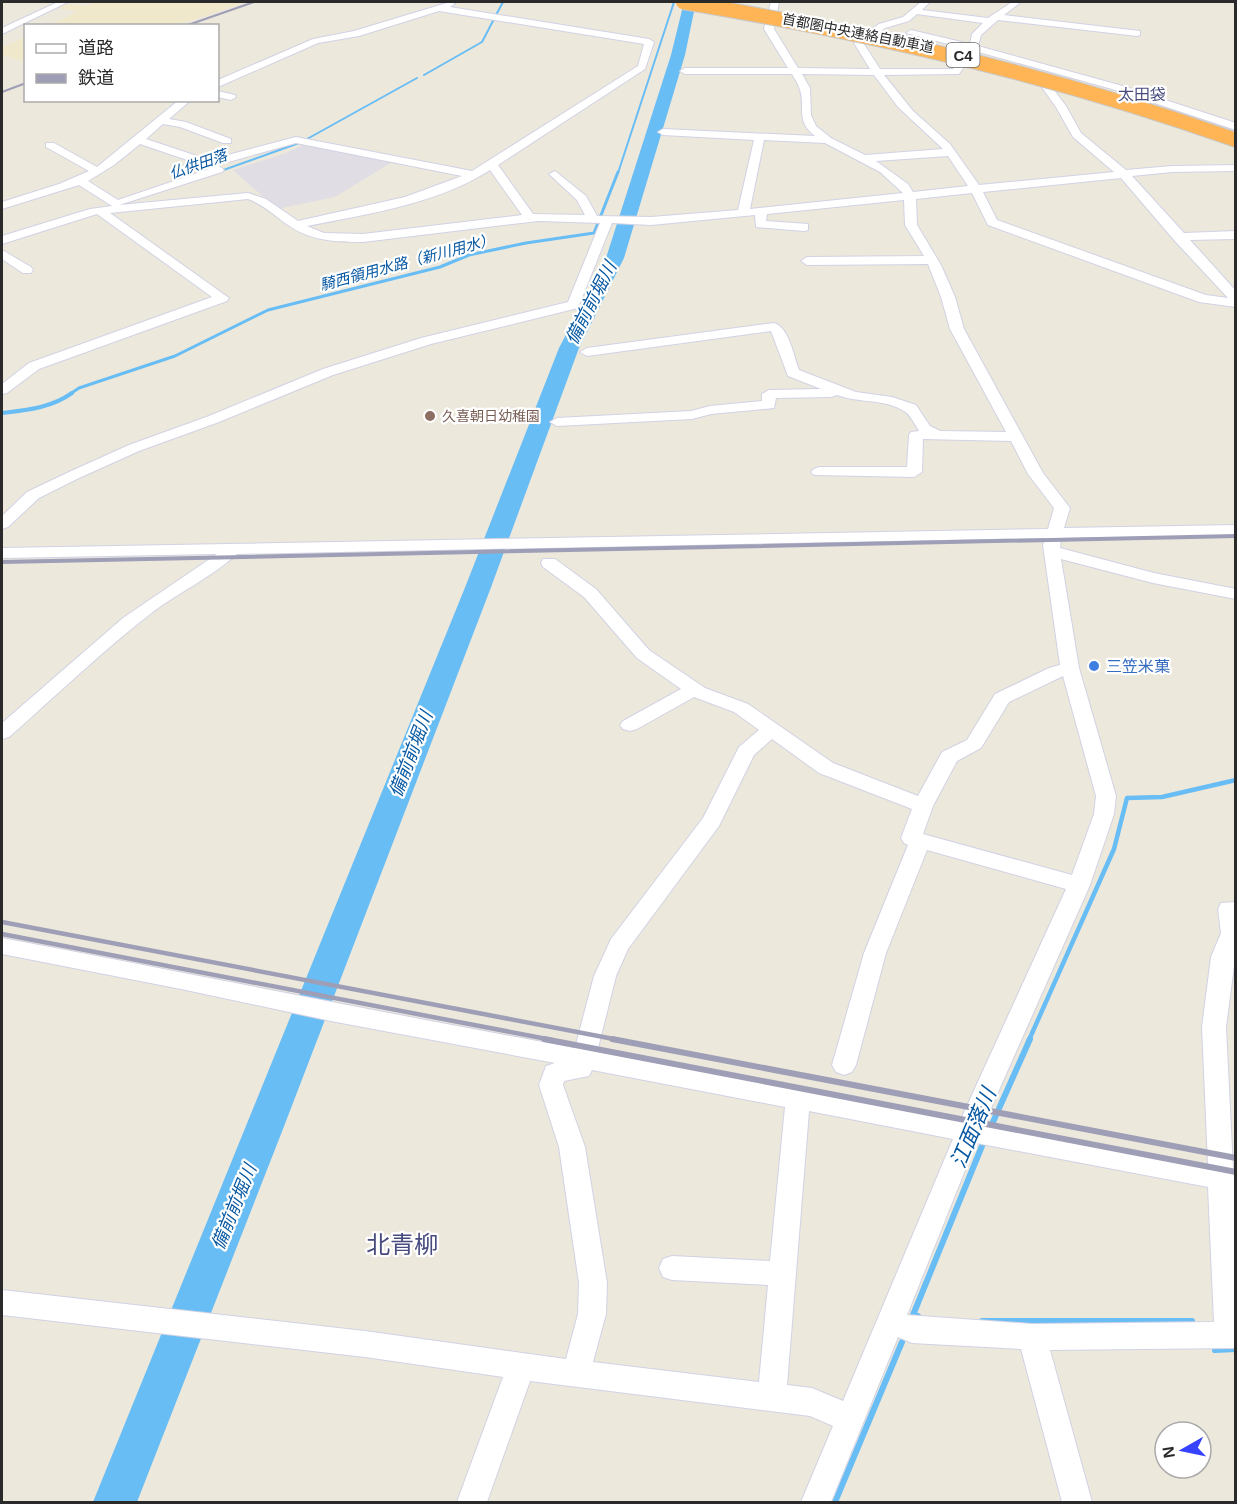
<svg xmlns="http://www.w3.org/2000/svg" width="1237" height="1504" font-family="Helvetica,'Noto Sans JP',sans-serif">
<style>
.industrial{fill:#e0dde5}
.education{fill:#f0e8ca}
.lines{fill:none;stroke-linecap:round;stroke-linejoin:round}
.stream-far4{stroke:#69bdf5;stroke-width:2}
.stream-far3{stroke:#69bdf5;stroke-width:3}
.stream-far2{stroke:#69bdf5;stroke-width:4}
.stream-far1{stroke:#69bdf5;stroke-width:4.5}
.stream{stroke:#69bdf5;stroke-width:6}
.river{fill:#69bdf5;fill-rule:evenodd}
.minor-casing{stroke:#d1d2e4;stroke-width:2}
.minor{fill:#fff;fill-rule:evenodd}
.rail-far3{stroke:#9e9eb6;stroke-width:2}
.rail-far2{stroke:#9e9eb6;stroke-width:4}
.rail-far1{stroke:#9e9eb6;stroke-width:4.5}
.rail{stroke:#9e9eb6;stroke-width:6}
.highway-bridge-casing{stroke:#c8c8c8;stroke-width:16;stroke-linecap:butt}
.highway-bridge{stroke:#ffb555;stroke-width:14}
.education-dot{fill:#8d6e63;stroke:#fff;stroke-width:2}
.shop-dot{fill:#3f7fe0;stroke:#fff;stroke-width:2}
.labels{text-anchor:middle;dominant-baseline:central;stroke-width:4.5;stroke-linejoin:round;paint-order:stroke}
.far-street-label{font-size:14px;fill:#2a2a2a;stroke:#fff}
.far-education-label{font-size:14px;fill:#785e54;stroke:#fff;text-anchor:start}
.shield{fill:#fff;stroke:#6a6a6a;stroke-width:1.5}
.shield-label{font-size:15px;font-weight:bold;fill:#2a2a2a}
.far-water-label{font-size:15px;font-style:italic;fill:#0758a2;stroke:#fff}
.far-quarter-label{font-size:16px;fill:#484b7e;stroke:#fff}
.shop-label{font-size:16px;fill:#366cbe;stroke:#fff;text-anchor:start}
.water-label{font-size:18px;font-style:italic;fill:#0758a2;stroke:#fff}
.near-water-label{font-size:21px;font-style:italic;fill:#0758a2;stroke:#fff}
.near-quarter-label{font-size:24px;fill:#484b7e;stroke:#fff}
</style>
<rect width="100%" height="100%" fill="#ede8dc"/>
<path class="industrial" d="M307,143L394,161L335,197L277,209L233,170L286,153Z"/>
<path class="education" d="M95,2H246L177,25H51L78,11L57,8L65,4L86,6Z
M25,37V62L2,55V48Z"/>
<g class="lines">
<path class="stream-far4" d="M496,15L503,2
M424,75L482,42L494,19
M307,139L417,78
M218,172L299,143
M618,173L674,2"/>
<path class="stream-far3" d="M70,394L79,388L175,356L268,310L440,267L469,255L526,243L594,233L618,172"/>
<path class="stream-far2" d="M2,413C27,410 51,408 72,393"/>
<path class="stream-far1" d="M1029,1040L1114,849L1127,798L1162,797L1236,780"/>
<path class="stream" d="M989,1131L1030,1039
M918,1316L913,1315L984,1141
M982,1321H1192
M1215,1350L1236,1349
M835,1502L902,1342"/>
<path class="river" d="M684,2H696L685,55L624,258L579,348L490,590L283,1129L137,1502H93L464,590L559,348L606,258L671,55Z"/>
<defs>
<path id="minor" d="M58,2H68L2,34V28Z
M450,2L455,4L450,7L649,39L654,42L645,69L498,165L533,214L585,215L577,200L549,174L555,171L586,196L597,216L651,217L738,210L754,140L663,135L658,132L663,129L815,136C794,120 807,107 799,87C798,83 794,78 792,74H685L680,71L685,68H788L764,29L771,2H779L774,29L798,68L870,69L854,43L856,41L879,24L903,17L921,2H930L922,10L988,18L1012,2H1021L1004,15L1140,31V35L1137,36L998,20L981,35L978,46L1119,85L1236,123V130L1112,89L975,51L959,74L884,75L913,111L950,144L979,185L1114,172L1073,137L1056,107L1041,86L1050,79L1055,82L1051,86L1066,106L1081,133L1126,170L1172,166L1236,165V171L1172,172L1132,176L1184,233L1236,231V239L1190,240L1236,291V307L1199,302L988,225L972,193L916,199L917,225L941,265L955,297L964,329L1043,473L1070,508L1064,528L1236,525V535L1061,538L1060,548L1154,573L1236,589V599L1153,583L1061,559L1079,668L1116,796L1114,814L1090,885L984,1124L1208,1165L1202,1027L1211,957L1221,933L1218,909L1221,903L1236,902V951L1226,1027L1233,1169L1236,1170V1348L1050,1350L1092,1502H1062L1021,1349L912,1343L898,1337L831,1502H801L833,1426L810,1416L530,1381L487,1502H457L503,1377L365,1357L2,1315V1290L365,1331L566,1359L578,1314L579,1283L559,1147L539,1085L546,1066L555,1063L336,1022L181,989L2,954V938C193,974 383,1013 575,1048L594,976L611,939L703,818L739,747L759,730L734,712L694,697L637,729L630,731L623,729L620,725L623,721L681,689L637,658L584,597L543,567L541,563L543,559H555L596,589L649,650L705,688L748,704L833,763L918,796L942,752L967,740L995,694L1049,668L1060,665L1043,545L1045,538L237,554C212,577 181,591 154,611C103,650 57,695 9,737L2,739V723L123,618L217,554L2,558V548L1048,529L1054,508L1028,474L1011,441L923,439L922,472L914,477L814,475L811,472L814,469L819,467H907L909,435L911,432L919,431C915,425 910,414 904,411C886,399 858,403 837,395L831,397L776,398L774,408L711,414L692,419L557,426L550,422L557,418L691,411L710,406L762,401V394L769,390L821,389L788,376L771,331L587,356L580,352L587,348L774,323C789,327 794,357 799,370L856,392L892,397L916,405L930,426L940,431L1006,432L950,329L941,297L928,264L807,265L801,261L807,257L924,256L905,225L904,200L767,214L766,221L808,224V230L804,231L756,227L755,215L651,225L612,223L578,308L431,344L333,375L219,422L139,451L79,478L39,498L8,527L2,529V516L27,492L69,472L129,445L209,416L323,369L421,338L568,302L600,223L538,221L363,242C338,242 312,241 291,227C277,218 265,205 248,199L110,213L229,298L227,301L39,369L7,393L2,394V384L29,363L212,297L97,214L2,244V236L90,209L112,206L79,185L2,209V202L59,184L89,171L46,147V143H54L97,167L179,100H191L169,119L186,122L231,139V143H223L180,127L163,124L146,139L209,160L296,137L472,171L638,66L644,44L439,11L359,36L318,43L218,87V80L313,39L354,31ZM917,14L983,23L972,34L970,44L911,30L906,33L967,49L953,69H880L864,44L885,28L909,21ZM802,74L874,75L898,107L943,149L865,155L831,138L816,126L811,115L810,88ZM764,140L825,143L880,172L903,193L750,209ZM296,143L462,176L405,197L298,221L266,199L248,193L119,205L222,172L224,170L218,165ZM140,144L205,166L209,169L118,200L88,181L114,165ZM948,156L968,186L913,192L908,184L876,161ZM490,170L522,215L363,234L324,233L307,226C368,214 437,204 490,170ZM1121,178L1174,240L1228,298L1206,295L997,220L983,192ZM1063,676L1096,796L1094,814L1072,875L923,834L933,806L957,761L981,748L1009,702ZM772,739L819,773L912,809L901,838L904,843L908,845L864,953L832,1065L836,1072L844,1075L852,1072L856,1065L886,953L927,850L1066,889L961,1119L597,1052L616,976L628,949L719,826L754,755ZM592,1070L785,1107L770,1261L672,1256L663,1259L659,1268L663,1277L672,1280L768,1285L759,1382L593,1362L606,1314L607,1283L585,1147L563,1085L564,1081L589,1076ZM809,1111L953,1139L843,1401L812,1388L787,1385ZM976,1143L1208,1187L1214,1322L1032,1324L907,1315Z
M218,91L235,95L236,97L231,100L218,97Z
M2,250L31,267L33,270L31,273H23L2,259Z"/>
</defs>
<use href="#minor" class="minor-casing"/>
<use href="#minor" class="minor"/>
<path class="rail-far3" d="M185,26L254,2
M2,92L26,83"/>
<path class="rail-far2" d="M2,562L1236,536"/>
<path class="rail-far1" d="M2,922L619,1040
M2,934L552,1040"/>
<path class="rail" d="M544,1039L1236,1172
M612,1039L1236,1158"/>
<defs>
<path id="highway-bridge" d="M683,2C875,34 1052,75 1236,140"/>
</defs>
<use href="#highway-bridge" class="highway-bridge-casing"/>
<use href="#highway-bridge" class="highway-bridge"/>
</g>
<circle class="education-dot" cx="430" cy="416" r="6"/>
<circle class="shop-dot" cx="1094" cy="666" r="6"/>
<g class="labels">
<g class="far-street-label">
<text transform="translate(858 33) rotate(11)">首都圏中央連絡自動車道</text>
</g>
<g class="far-education-label">
<text x="442" y="416">久喜朝日幼稚園</text>
</g>
<rect class="shield" x="946.5" y="43" width="33" height="24" rx="4.5"/>
<g class="shield-label">
<text x="963" y="55">C4</text>
</g>
<g class="far-water-label">
<text transform="translate(198 164) rotate(-19)">仏供田落</text>
<text transform="translate(407 262) rotate(-15)">騎西領用水路（新川用水）</text>
</g>
<g class="far-quarter-label">
<text x="1142" y="94">太田袋</text>
</g>
<g class="shop-label">
<text x="1106" y="666">三笠米菓</text>
</g>
<g class="water-label">
<text transform="translate(591 303) rotate(-63)">備前前堀川</text>
<text transform="translate(411 754) rotate(-69)">備前前堀川</text>
<text transform="translate(234 1207) rotate(-68)">備前前堀川</text>
</g>
<g class="near-water-label">
<text transform="translate(973 1128) rotate(-67)">江面落川</text>
</g>
<g class="near-quarter-label">
<text x="402" y="1244">北青柳</text>
</g>
</g>
<rect width="1237" height="1504" fill="none" stroke="#2a2a2a" stroke-width="6"/>
<rect x="24" y="24" width="195" height="78" fill="#ffffff" stroke="#aaaaaa" stroke-width="1.5"/>
<rect x="36" y="44" width="30" height="9" fill="#ffffff" stroke="#aaaaaa" stroke-width="1.5"/>
<text x="78" y="54" font-size="18" fill="#2a2a2a">道路</text>
<rect x="36" y="74" width="30" height="9" fill="#9e9eb6" stroke="#aaaaaa" stroke-width="1.5"/>
<text x="78" y="84" font-size="18" fill="#2a2a2a">鉄道</text>
<g transform="translate(1183 1450) rotate(261)"><circle r="28" fill="#ffffff" stroke="#aaaaaa" stroke-width="1.5"/>
<path d="M0-4.5L10 22L0 15L-10 22Z" fill="#3742ff"/>
<text y="-9" font-size="16" font-weight="bold" text-anchor="middle" fill="#2a2a2a">N</text>
</g>
</svg>
